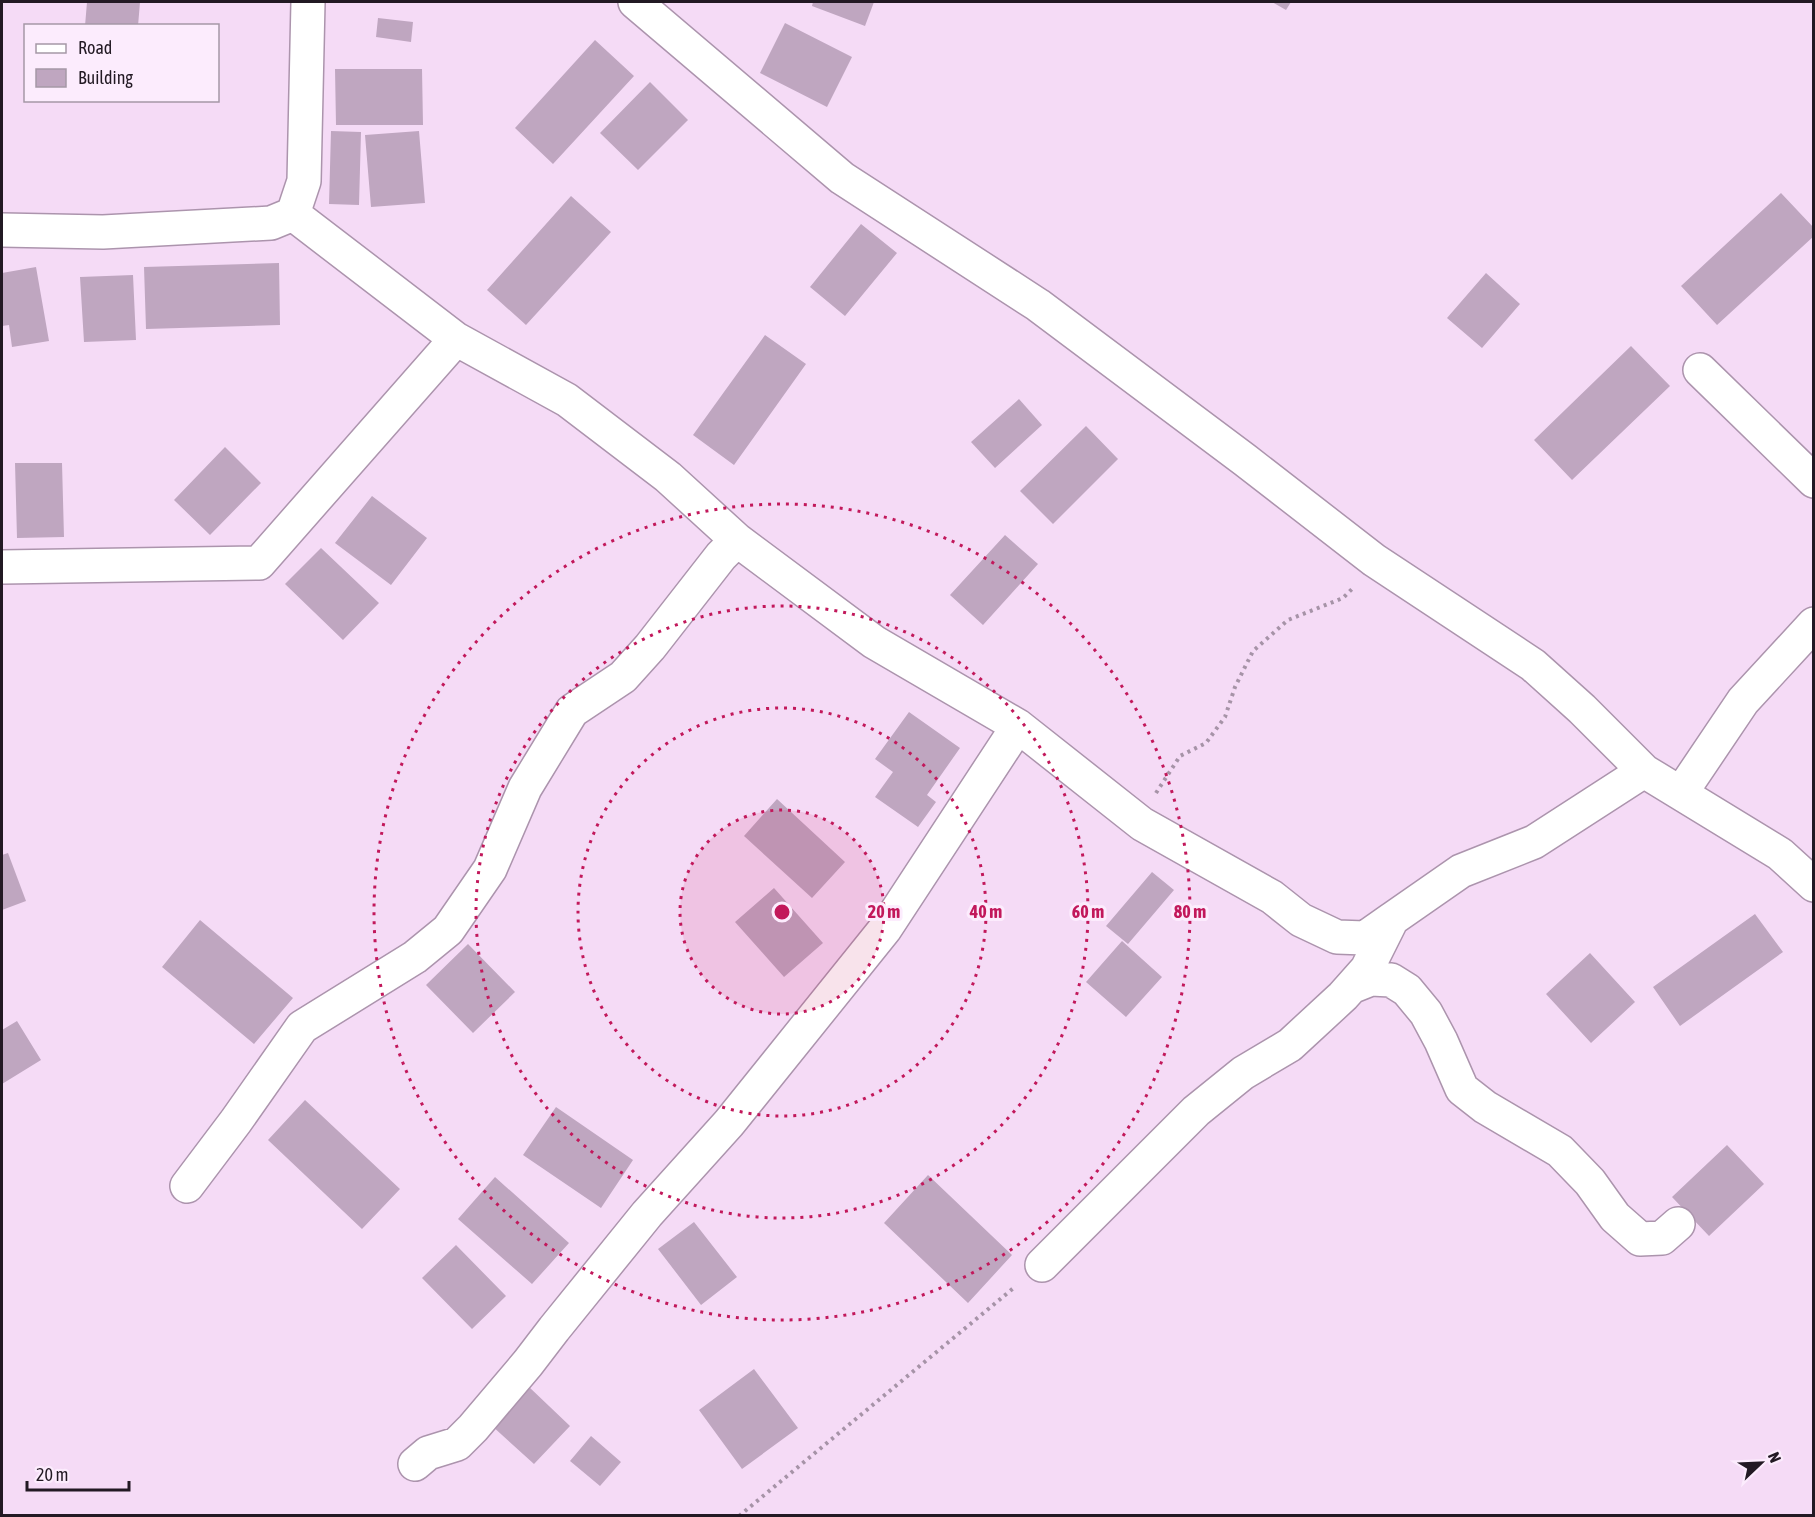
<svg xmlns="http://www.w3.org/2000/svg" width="1815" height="1517" font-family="'Asap Condensed',sans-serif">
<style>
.building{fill:#bfa6c0}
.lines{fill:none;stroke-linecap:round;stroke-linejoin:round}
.minor-casing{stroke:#ac94ad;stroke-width:36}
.path{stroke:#a693a7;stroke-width:4;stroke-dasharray:3 4.5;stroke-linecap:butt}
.minor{stroke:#fff;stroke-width:33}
.ring{fill:none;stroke:#c2185b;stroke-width:3;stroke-dasharray:3 6}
.centre{fill:#c2185b;stroke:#fcecfd;stroke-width:3}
.ring-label{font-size:18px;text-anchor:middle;font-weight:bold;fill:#c2185b;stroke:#fcecfd;stroke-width:6;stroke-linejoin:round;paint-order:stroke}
</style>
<rect width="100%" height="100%" fill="#f5dbf6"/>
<path class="building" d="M87,2H140L138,26H85Z
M813,2H874L865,26L812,6Z
M1272,2H1291L1286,10Z
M378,18L413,22L411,42L376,37Z
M785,23L852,57L827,107L760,73Z
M595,40L634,76L553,164L515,128Z
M335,69H422L423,125H336Z
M650,82L688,120L638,170L600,133Z
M331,131L361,132L359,205L329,204Z
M419,131L425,203L371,207L365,135Z
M1781,193L1814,228V236L1717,325L1681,286Z
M571,196L611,232L526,325L487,290Z
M861,224L897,253L845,316L810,287Z
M279,263L280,325L146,329L144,267Z
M36,267L49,341L12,347L9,325L2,326V273Z
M1486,273L1520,304L1482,348L1447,318Z
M133,275L136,340L84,342L80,277Z
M765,335L806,364L734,465L693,435Z
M1631,346L1670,386L1572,480L1534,440Z
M1019,399L1042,425L995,468L971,442Z
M1086,426L1118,459L1053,524L1020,491Z
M225,447L261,483L210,535L174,500Z
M15,463H62L64,537L17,538Z
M372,496L427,538L391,585L335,543Z
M1005,535L1038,564L983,625L950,595Z
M321,548L379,603L343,640L285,584Z
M909,712L960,748L927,795L936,802L918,827L875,797L893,772L875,759Z
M777,799L845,862L812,898L744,836Z
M8,853L26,901L2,910V855Z
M1152,872L1174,890L1128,944L1106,926Z
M774,888L823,943L784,977L735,922Z
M1755,914L1783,952L1680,1026L1653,987Z
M200,920L293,998L254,1044L162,967Z
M1122,941L1162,977L1126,1017L1086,982Z
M468,944L515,992L473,1033L426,985Z
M1590,953L1635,1002L1591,1043L1546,994Z
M17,1021L41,1060L2,1084V1030Z
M305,1100L400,1189L362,1229L268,1140Z
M556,1107L633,1160L601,1208L523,1155Z
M1727,1145L1764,1184L1709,1236L1672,1197Z
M928,1175L1012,1255L968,1303L884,1223Z
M495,1177L569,1243L532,1284L458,1219Z
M694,1222L737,1277L701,1305L658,1249Z
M456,1245L506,1296L472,1329L422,1278Z
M754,1369L798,1428L742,1469L699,1410Z
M528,1386L570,1426L534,1464L491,1425Z
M591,1436L621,1462L600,1486L570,1461Z"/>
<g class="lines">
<defs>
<path id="minor" d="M635,2L842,178L1038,305L1245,460L1374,560L1533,665L1582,709L1644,771L1780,854L1814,885
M293,214L456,339L567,400L668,477L737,540L874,642L1018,726L1142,824L1272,897L1301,920L1337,937L1365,938L1392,919
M2,230L103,232L271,223L293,214L304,181L308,2
M1700,370L1814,481
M2,567L259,563L456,339
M1681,793L1743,701L1814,624
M1351,987L1371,979L1391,980L1407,990L1426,1013L1441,1041L1462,1089L1485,1107L1560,1151L1590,1182L1615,1217L1640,1239L1662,1238L1678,1224
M187,1186L236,1121L302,1027L415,957L448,930L490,869L525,788L572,711L623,677L650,647L721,556L737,540
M1042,1265L1196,1111L1243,1073L1290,1045L1343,996L1367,969L1392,919L1461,871L1534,842L1644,771
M415,1464L428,1453L457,1444L473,1428L528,1363L554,1329L647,1214L729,1123L885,929L1018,726"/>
</defs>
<use href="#minor" class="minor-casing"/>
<path class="path" d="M1156,793L1180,756L1206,743L1225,717L1235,687L1253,651L1288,620L1343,598L1354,587
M739,1516L1016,1286"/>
<use href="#minor" class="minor"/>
</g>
<circle cx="782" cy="912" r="102" fill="#c2185b" fill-opacity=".12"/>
<g class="ring">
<circle cx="782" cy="912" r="102"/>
<circle cx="782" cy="912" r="204"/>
<circle cx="782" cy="912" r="306"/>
<circle cx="782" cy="912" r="408"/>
</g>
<circle cx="782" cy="912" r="9" class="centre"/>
<g class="ring-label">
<text x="884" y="918">20 m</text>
<text x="986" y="918">40 m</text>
<text x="1088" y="918">60 m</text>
<text x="1190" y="918">80 m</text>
</g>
<rect width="1815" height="1517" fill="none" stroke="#221923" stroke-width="6"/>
<rect x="24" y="24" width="195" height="78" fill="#fcecfd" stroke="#a598a6" stroke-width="1.5"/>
<rect x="36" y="44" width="30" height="9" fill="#ffffff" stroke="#a598a6" stroke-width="1.5"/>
<text x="78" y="54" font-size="18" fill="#221923">Road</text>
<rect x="36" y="69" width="30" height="18" fill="#bfa6c0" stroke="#a598a6" stroke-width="1.5"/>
<text x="78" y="84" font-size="18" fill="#221923">Building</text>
<g transform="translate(1761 1463) rotate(67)" stroke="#fcecfd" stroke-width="4.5" paint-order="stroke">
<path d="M0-4.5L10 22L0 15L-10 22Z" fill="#221923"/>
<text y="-9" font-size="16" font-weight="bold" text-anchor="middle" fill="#221923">N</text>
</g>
<path d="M27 1481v9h102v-9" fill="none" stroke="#221923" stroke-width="3"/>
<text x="36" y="1481" font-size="18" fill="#221923" stroke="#fcecfd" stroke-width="4.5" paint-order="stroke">20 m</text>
</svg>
